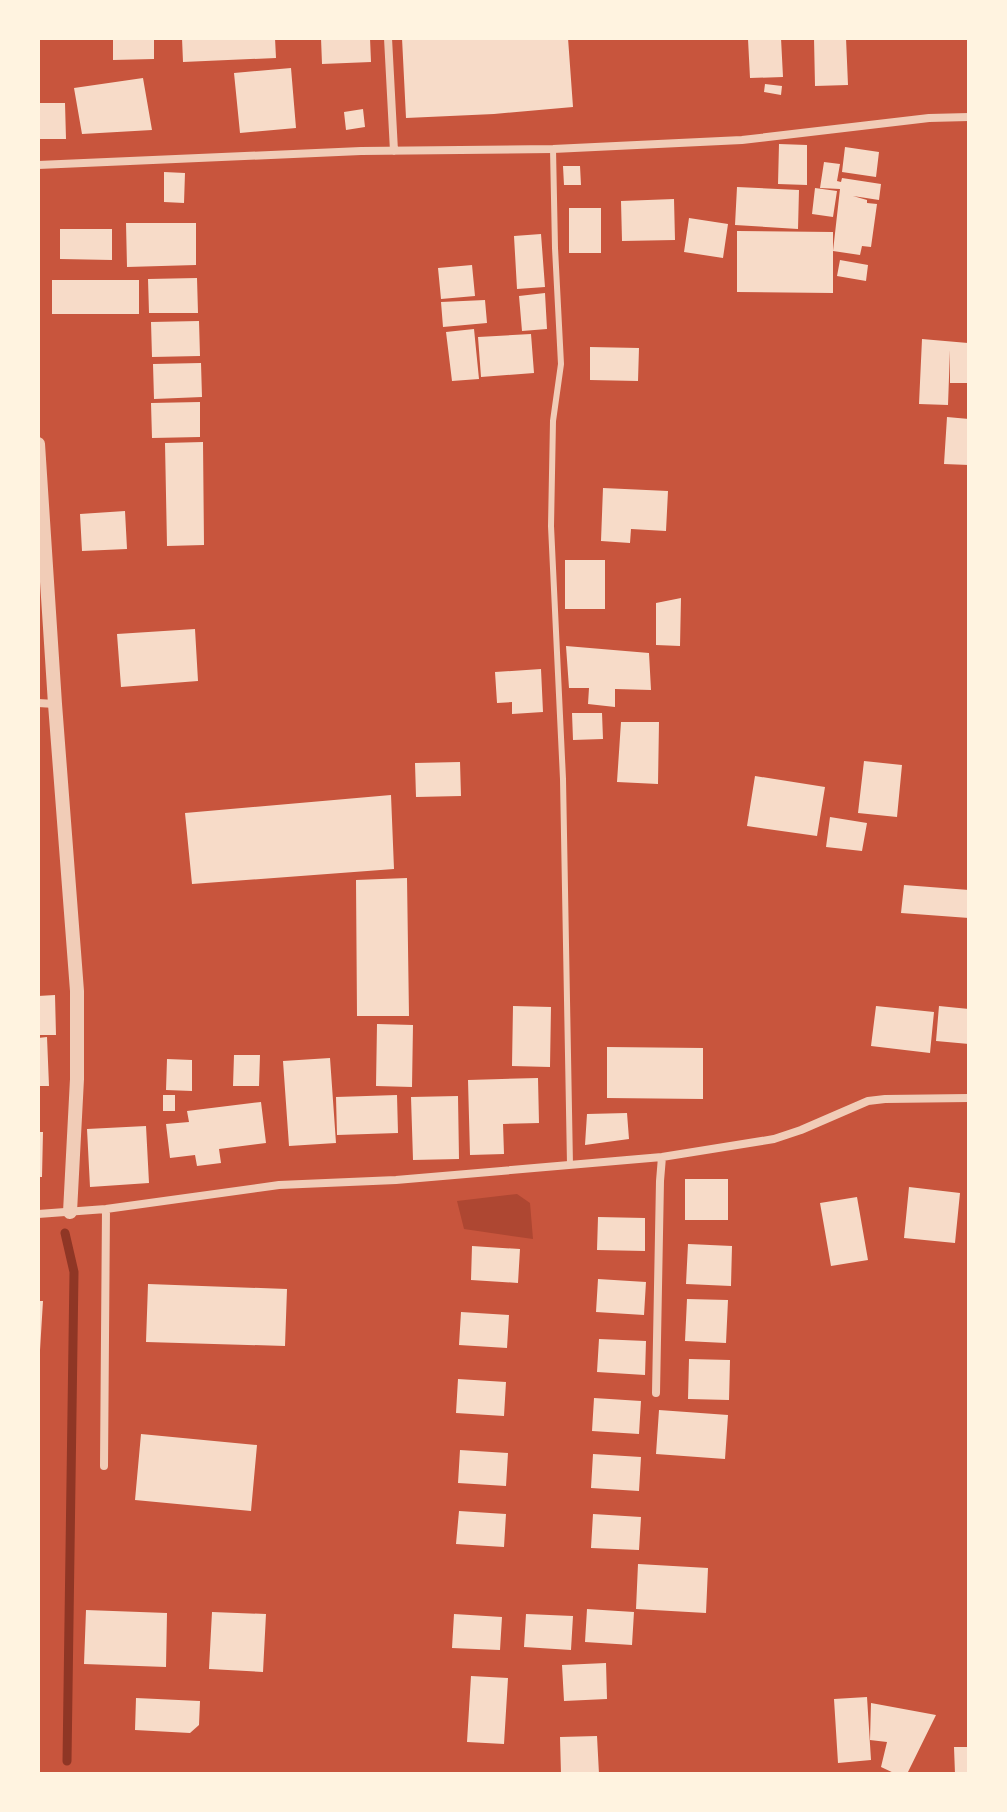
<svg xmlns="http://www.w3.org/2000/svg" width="1007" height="1812" font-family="Inter,sans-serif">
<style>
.green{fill:#ae4732}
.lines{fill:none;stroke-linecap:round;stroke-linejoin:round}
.stream{stroke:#8f3625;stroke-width:9}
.building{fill:#f7dbc8}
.service{stroke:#f1ccb7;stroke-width:6}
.minor{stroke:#f1ccb7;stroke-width:8}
.tertiary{stroke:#f1ccb7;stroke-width:14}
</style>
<rect width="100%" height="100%" fill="#c8553d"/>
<path class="green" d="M517,1194L530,1203L533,1239L464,1229L457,1201Z"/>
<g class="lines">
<path class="stream" d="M65,1233L74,1272L67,1761"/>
</g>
<path class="building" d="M113,38H154V59L113,60Z
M182,38H275L276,58L183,62Z
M321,38H370L371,62L322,64Z
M402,38H568L573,107L494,114L406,118Z
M772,38H781L783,77L750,78L748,39Z
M814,38H846L848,85L815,86Z
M291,68L296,128L240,133L234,73Z
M143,78L152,130L82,134L74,88Z
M765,84L782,86L781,95L764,92Z
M38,103H65L66,139H38Z
M363,109L365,127L346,130L344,112Z
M779,144L807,145V185L778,184Z
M845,147L879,152L876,177L842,172Z
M824,162L840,164L837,181L841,182L842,178L881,184L879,200L853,196L867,200V203L877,204L871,247L862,246L860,255L833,251L840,189L820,188Z
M563,166H580L581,185H564Z
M164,172L185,173L184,203L164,202Z
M737,187L799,190L798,229L735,225Z
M815,188L837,191L833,217L812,214Z
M674,199L675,240L622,241L621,201Z
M569,208H601V253H569Z
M689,218L728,224L723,258L684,252Z
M126,223H196V265L127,267Z
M60,229H112V260L60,259Z
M737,231L833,232V293L737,292Z
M541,234L545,287L517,289L514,236Z
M840,260L868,265L866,281L837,276Z
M472,265L475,296L441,299L438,268Z
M197,278L198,313H149L148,279Z
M52,280H139V314H52Z
M545,293L547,329L522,331L519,296Z
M485,300L487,323L443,327L441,302Z
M199,321L200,356L152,357L151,322Z
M474,329L479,379L452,381L446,332Z
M531,334L534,373L481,377L478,337Z
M922,339L968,343V383H950V350L948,405L919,404Z
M590,347L639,348L638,381L590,380Z
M201,363L202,397L154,399L153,364Z
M200,402V437L152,438L151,403Z
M947,417L969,419V465L944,464Z
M203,442L204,545L167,546L165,443Z
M603,488L668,491L666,531L631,529L630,543L601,541Z
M125,511L127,549L82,551L80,514Z
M565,560H605V609H565Z
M681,598L680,646L656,645V603Z
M195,629L198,681L121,687L117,634Z
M566,646L649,653L651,690L615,689V707L588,704L589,688H569Z
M541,669L543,712L512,714V702L497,703L495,672Z
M572,713H602L603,739L573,740Z
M621,722H659L658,784L617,782Z
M864,761L902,765L897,817L858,813Z
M460,762L461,796L416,797L415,763Z
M755,776L825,787L817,836L747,826Z
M391,795L394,869L192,884L185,813Z
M830,817L867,823L862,851L826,847Z
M407,878L409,1016H357L356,880Z
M904,885L969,890V918L901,913Z
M55,995L56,1035H38V996Z
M513,1006L551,1007L550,1067L512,1066Z
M876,1006L934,1012L930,1053L871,1046Z
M939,1006L969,1009V1044L936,1041Z
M377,1024L413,1025L412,1087L376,1086Z
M47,1037L49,1086H38V1038Z
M607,1047L703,1048V1099L607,1098Z
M234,1055H260L259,1086H233Z
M330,1058L336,1143L289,1146L283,1061Z
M167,1059L192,1060V1091L166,1090Z
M538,1078L539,1123L503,1124L504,1154L470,1155L468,1080Z
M163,1095H175V1111H163Z
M397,1095L398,1133L337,1135L336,1097Z
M458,1096L459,1159L413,1160L411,1097Z
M261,1102L266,1143L219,1149L221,1163L197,1166L195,1155L170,1158L166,1124L189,1122L187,1111Z
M627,1113L629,1139L585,1145L587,1114Z
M146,1126L149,1183L90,1187L87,1129Z
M38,1132H43L42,1177H38Z
M685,1179H728V1220H685Z
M909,1187L960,1193L955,1243L904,1238Z
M857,1197L868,1260L831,1266L820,1203Z
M598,1217L645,1218V1251L597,1250Z
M688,1244L732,1246L731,1286L686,1284Z
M472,1246L520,1249L518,1283L471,1280Z
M598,1279L646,1282L644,1315L596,1312Z
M148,1284L287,1289L285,1346L146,1342Z
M687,1299L728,1300L726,1343L685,1341Z
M38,1301H43L40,1350H38Z
M461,1312L509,1315L507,1348L459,1345Z
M599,1339L646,1341L645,1375L597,1372Z
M689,1359L730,1360L729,1400L688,1399Z
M458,1379L506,1382L504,1416L456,1413Z
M594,1398L641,1401L639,1434L592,1431Z
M659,1410L728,1415L725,1459L656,1454Z
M141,1434L257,1445L251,1511L135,1500Z
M460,1450L508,1453L506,1486L458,1483Z
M593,1454L641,1457L639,1491L591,1488Z
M459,1511L506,1514L504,1547L456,1544Z
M593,1514L641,1517L639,1550L591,1548Z
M638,1564L708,1568L706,1613L636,1609Z
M587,1609L634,1612L632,1645L585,1642Z
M86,1610L167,1613L166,1667L84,1664Z
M212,1612L266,1614L263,1672L209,1669Z
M454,1614L502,1617L500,1650L452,1648Z
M526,1614L573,1616L571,1650L524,1647Z
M606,1663L607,1699L564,1701L562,1665Z
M471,1676L508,1678L504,1744L467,1742Z
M867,1697L871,1760L838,1763L834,1699Z
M136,1698L200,1701L199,1725L190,1733L135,1730Z
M871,1703L936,1715L907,1774H896L881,1767L887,1742L870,1740Z
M597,1736L599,1774H561L560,1737Z
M954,1747H969V1774H955Z"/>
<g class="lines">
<path class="service" d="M553,149L555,248L561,364L553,421L551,526L563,779L570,1165"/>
<path class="minor" d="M388,38L394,151
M38,165L361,151L553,149L742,140L929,118L969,117
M38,703L55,704
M38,1214L106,1209L279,1185L396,1180L662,1157L774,1139L801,1130L868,1101L885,1099L969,1098
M656,1393L660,1181L662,1157
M104,1466L106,1209"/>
<path class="tertiary" d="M38,444L55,704L77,991V1079L70,1212"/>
</g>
<rect width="1007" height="1812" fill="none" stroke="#fff3e0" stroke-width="80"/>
</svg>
